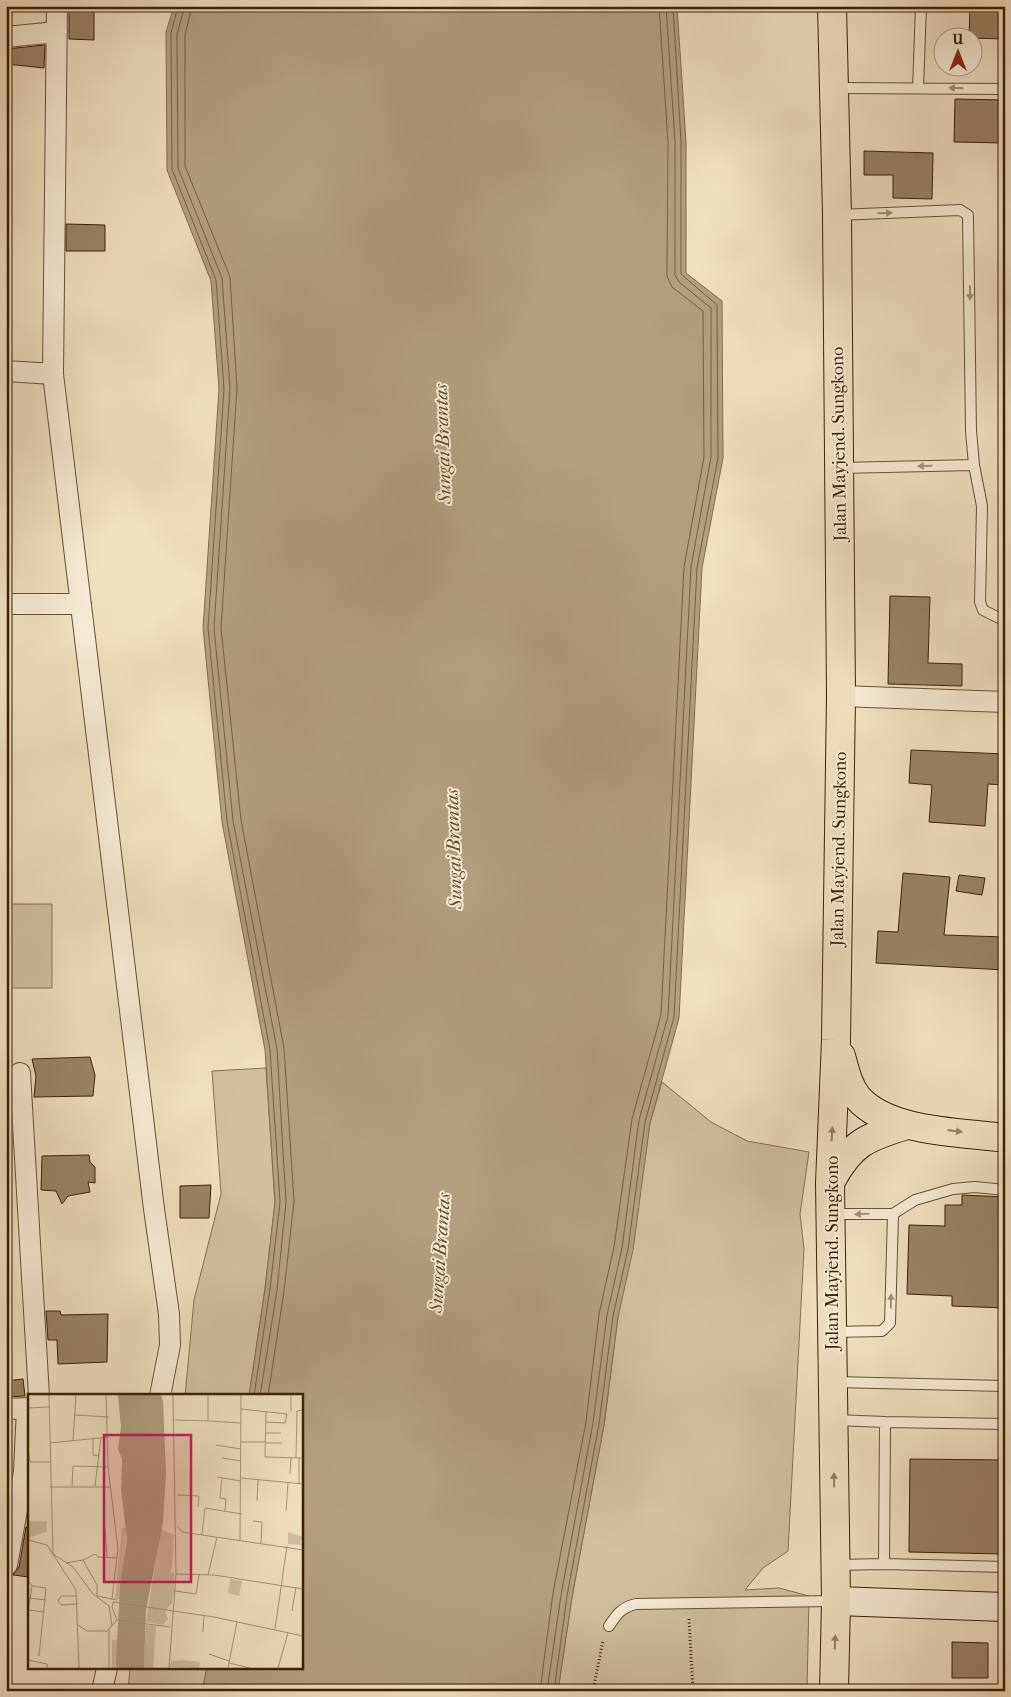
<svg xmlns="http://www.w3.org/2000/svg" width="1011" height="1697" font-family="'IM FELL French Canon',serif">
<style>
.green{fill:#d0c0a0;stroke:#867052}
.water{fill:#b29f80;stroke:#826d4f}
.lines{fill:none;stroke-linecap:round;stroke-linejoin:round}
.shore{stroke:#766042;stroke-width:1}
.building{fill:#998466;stroke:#3b2105}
.lane-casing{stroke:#685134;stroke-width:12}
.street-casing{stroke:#685134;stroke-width:22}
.secondary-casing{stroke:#3b2105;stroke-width:30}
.primary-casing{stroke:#3b2105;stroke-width:30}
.path{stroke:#3b2105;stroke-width:3;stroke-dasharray:1 2.5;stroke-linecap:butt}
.lane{stroke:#f5ebd6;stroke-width:10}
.street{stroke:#f5ebd6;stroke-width:20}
.secondary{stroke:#f5ebd6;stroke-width:28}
.primary{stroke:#efe0c0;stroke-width:28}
.oneway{fill:#a19078}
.oneway2{fill:#958062}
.labels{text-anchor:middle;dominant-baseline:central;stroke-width:4;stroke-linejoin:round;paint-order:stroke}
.street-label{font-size:18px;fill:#3b2105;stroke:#f5ebd6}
.water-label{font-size:19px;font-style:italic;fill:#654d30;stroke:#f5ebd6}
.inset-road{fill:none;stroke:#a79475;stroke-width:1}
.view{fill:#c2185b;fill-opacity:0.15;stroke:#c2185b;stroke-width:2.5}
.inset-edge{fill:none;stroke:#3b2105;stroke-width:2.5}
</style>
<rect width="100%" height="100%" fill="#efe0c0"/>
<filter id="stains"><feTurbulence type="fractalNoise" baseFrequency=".004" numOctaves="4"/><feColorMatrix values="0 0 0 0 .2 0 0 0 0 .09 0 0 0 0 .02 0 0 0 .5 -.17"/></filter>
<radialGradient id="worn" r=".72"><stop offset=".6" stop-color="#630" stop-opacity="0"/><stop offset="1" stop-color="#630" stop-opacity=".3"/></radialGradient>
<path class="green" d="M6,904H52V988H6Z
M266,1068L275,1203L265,1289L249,1396H185L194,1300L221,1194L212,1071Z
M662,1082L711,1122L747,1141L809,1152L800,1214L804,1249L788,1551L763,1568L745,1590L779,1588L809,1596L807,1691H558L572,1597L604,1425L618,1317L650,1123Z
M130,1668H207L202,1691H128Z"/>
<path class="water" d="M174,6H677L686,142V273L722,301L723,458L702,568L679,1018L650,1123L633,1250L618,1317L604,1425L572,1597L558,1691H202L207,1668H301V1396H249L265,1289L275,1202L265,1050L222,822L203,628L219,389L211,281L167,170L166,32Z"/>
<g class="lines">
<path class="shore" d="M178,6L171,33L172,169L216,280L224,389L208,628L227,821L270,1050L280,1202L270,1289L254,1396
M185,6L177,34L178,168L222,278L230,388L214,628L233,821L277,1049L286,1202L277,1290L260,1396
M192,6L185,35V166L230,277L237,388L221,628L241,820L284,1048L294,1201L284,1291L268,1396
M540,1691L553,1593L586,1422L599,1314L614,1247L632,1119L661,1015L684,567L704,457L703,311L672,287L667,276L668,142L659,6
M547,1691L561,1595L593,1423L607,1315L622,1248L639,1120L668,1016L691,567L711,457V308L679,282L675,275V142L666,6
M554,1691L567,1596L599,1424L613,1316L628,1249L645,1122L674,1017L697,568L718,458L717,305L681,274V142L673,6"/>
</g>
<path class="building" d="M69,6H94V40L69,39Z
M970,6H1005V39L969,38Z
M45,45L44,68L6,64V49Z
M955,99L1005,100V143L954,142Z
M864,151L933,153L932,199L893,198V175H864Z
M66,224L105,225V251H66Z
M890,596L930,597L928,663L962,664V686L888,684Z
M911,750L1005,754V785L988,784L985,826L929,822L932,785L909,783Z
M903,873L950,877L944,935L1005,937V970L876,963L878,931L898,932Z
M959,875L985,878L982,895L956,891Z
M90,1057L95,1075L93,1096L34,1097L36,1076L32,1059Z
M89,1155L90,1162L95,1167V1183L88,1182L90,1192L68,1196L62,1204L56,1191L41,1190L42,1156Z
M211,1185L209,1218H180V1186Z
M962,1195L1005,1197V1308L952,1306V1296L907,1294L909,1225L945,1226V1205H962Z
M46,1311H60L61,1315L108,1314L107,1362L58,1364L57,1340H48Z
M23,1379L25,1396L6,1397V1381Z
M910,1459L1005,1460V1554L909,1552Z
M26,1527H29V1577L13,1575L19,1567Z
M952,1642L988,1643V1678H952Z"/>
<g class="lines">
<defs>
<path id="lane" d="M836,88L1005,89
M918,88L921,6
M837,215L960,210L968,215L971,431L974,465L982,506L980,602L983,610L1005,621
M840,468L974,465
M831,1214H893L915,1200L953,1189L975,1187L1005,1190
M834,1332L882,1331L890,1323L893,1214
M834,1382L1005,1386
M835,1420L885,1422L884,1564L836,1565
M885,1422L1005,1424
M884,1564L1005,1567
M609,1626C617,1614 622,1607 636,1604L835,1601"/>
<path id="street" d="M57,6L53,374L154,1209L169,1314L170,1345L160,1396
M6,37L57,32
M6,371L53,374
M6,604H81
M841,696L1005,702
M20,1073L39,1396
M6,1409L29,1408
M7,1565L24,1472L27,1408
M102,1691L107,1668"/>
<path id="secondary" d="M836,1601L1005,1607"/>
<path id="primary" d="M832,6L837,215L841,696L836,1040L830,1183L836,1601L834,1691
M841,1056C845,1070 848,1086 858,1098C889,1133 962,1132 1005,1138
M831,1181C851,1143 867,1137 907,1125"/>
</defs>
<use href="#lane" class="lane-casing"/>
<use href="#street" class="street-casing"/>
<use href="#secondary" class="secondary-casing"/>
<use href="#primary" class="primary-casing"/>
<path class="path" d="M689,1619L693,1691
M593,1691L603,1640"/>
<use href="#lane" class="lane"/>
<use href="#street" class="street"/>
<use href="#secondary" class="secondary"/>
<use href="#primary" class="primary"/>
</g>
<defs><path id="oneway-solid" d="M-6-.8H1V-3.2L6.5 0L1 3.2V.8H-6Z" transform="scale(1.25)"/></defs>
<g class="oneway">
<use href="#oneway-solid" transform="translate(956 88) rotate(-179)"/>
<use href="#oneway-solid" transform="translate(885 213) rotate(-2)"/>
<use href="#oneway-solid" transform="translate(970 293) rotate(90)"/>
<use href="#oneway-solid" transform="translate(925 466) rotate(178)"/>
<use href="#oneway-solid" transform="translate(862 1214) rotate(179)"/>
<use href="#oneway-solid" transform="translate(891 1301) rotate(-89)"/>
</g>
<g class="oneway2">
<use href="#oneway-solid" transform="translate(955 1131) rotate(7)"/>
<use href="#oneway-solid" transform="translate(832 1134) rotate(-87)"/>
<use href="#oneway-solid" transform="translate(834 1480) rotate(-91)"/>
<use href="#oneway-solid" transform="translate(835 1642) rotate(-88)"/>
</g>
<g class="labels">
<g class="street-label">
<text transform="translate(839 444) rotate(-91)">Jalan Mayjend. Sungkono</text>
<text transform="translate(839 849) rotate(-89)">Jalan Mayjend. Sungkono</text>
<text transform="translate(832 1253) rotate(-90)">Jalan Mayjend. Sungkono</text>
</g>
<g class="water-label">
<text transform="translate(443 444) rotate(-92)">Sungai Brantas</text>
<text transform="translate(454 849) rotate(-92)">Sungai Brantas</text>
<text transform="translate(440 1253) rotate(-86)">Sungai Brantas</text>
</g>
</g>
<g transform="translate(28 1394)">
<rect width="275" height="275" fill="#efe0c0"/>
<path d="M0,127H19V138L0,144ZM99,133L92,205H87L94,134ZM133,135L146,141L144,175L141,178L146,179V196L144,209L137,217L140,225L135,231L118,228ZM260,138L275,143L272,148L275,151L260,150ZM202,185L214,187L211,202L200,199ZM118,231L128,232L125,274H116ZM90,245L89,274H84V246ZM154,266L172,268L171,274L142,273L143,267Z" fill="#d0c0a0"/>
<path d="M90,1H133L135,7L138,80L135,129L118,216L116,274H89L88,268L92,192L99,145L93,95L94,65L90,55L93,33Z" fill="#b29f80"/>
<path class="inset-road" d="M21,1L25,160L45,173L65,200L81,212L84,232M78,1L80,73L90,155L84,205M263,1V17M0,14L21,13M213,15L259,20L257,29L237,28M238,17L237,63L275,64M46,21L81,23M147,26L180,27V1M180,27L213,29M237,39H253M65,45V61L71,62M45,47L48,1M213,48H237M22,49L81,43M237,49H254M188,51L213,55M0,56L2,68H22M194,64L213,67M268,64L269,17L275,16M262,80L263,64M189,83L213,87M194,84L192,104L198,105L197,117M213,84L275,90M271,90V64M44,92L45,72L80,73M67,92L73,44M22,93H83M149,101L171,102L170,113M229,107L230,86M258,117L260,89M225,127L234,128L233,149M149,132L154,138L275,156M77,134L79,163M174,141L177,114L214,120M0,146L19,151L48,196L51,274M212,146L213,1M55,166L67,160L70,163L89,164M38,169L55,166L69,191V202M148,180L186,181L275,195M180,181L189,143M0,186L4,192L0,218M4,192L18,194L11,262M147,197L168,200L171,181M49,202H33L30,207L33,211L50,210M69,202L89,206M2,204L18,206M0,216L16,218M264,217L268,193M89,226L142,233M50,231L59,237H79L89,226L84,213L85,208L186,223L275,242M81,235V274M247,235L259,152M175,238L176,221M181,260L201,267M0,266L19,270V274M201,269L222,274M141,274L148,180L145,1M200,274L209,228M250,274L260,239"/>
<path class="view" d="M76,41H163V188H76Z"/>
<rect width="275" height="275" class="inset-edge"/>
</g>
<rect width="1011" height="1697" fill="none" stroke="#efe0c0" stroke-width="25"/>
<rect x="8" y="8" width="996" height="1682" fill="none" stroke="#3b2105" stroke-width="2.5"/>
<rect x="12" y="12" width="986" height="1672" fill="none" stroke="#3b2105"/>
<g transform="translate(958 52)"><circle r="24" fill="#f5ebd6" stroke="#ab9a82"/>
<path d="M0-4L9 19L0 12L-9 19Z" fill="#8f2418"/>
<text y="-8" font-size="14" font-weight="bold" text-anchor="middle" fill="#3b2105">U</text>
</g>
<rect width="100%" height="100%" filter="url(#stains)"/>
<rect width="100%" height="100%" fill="url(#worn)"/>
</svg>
